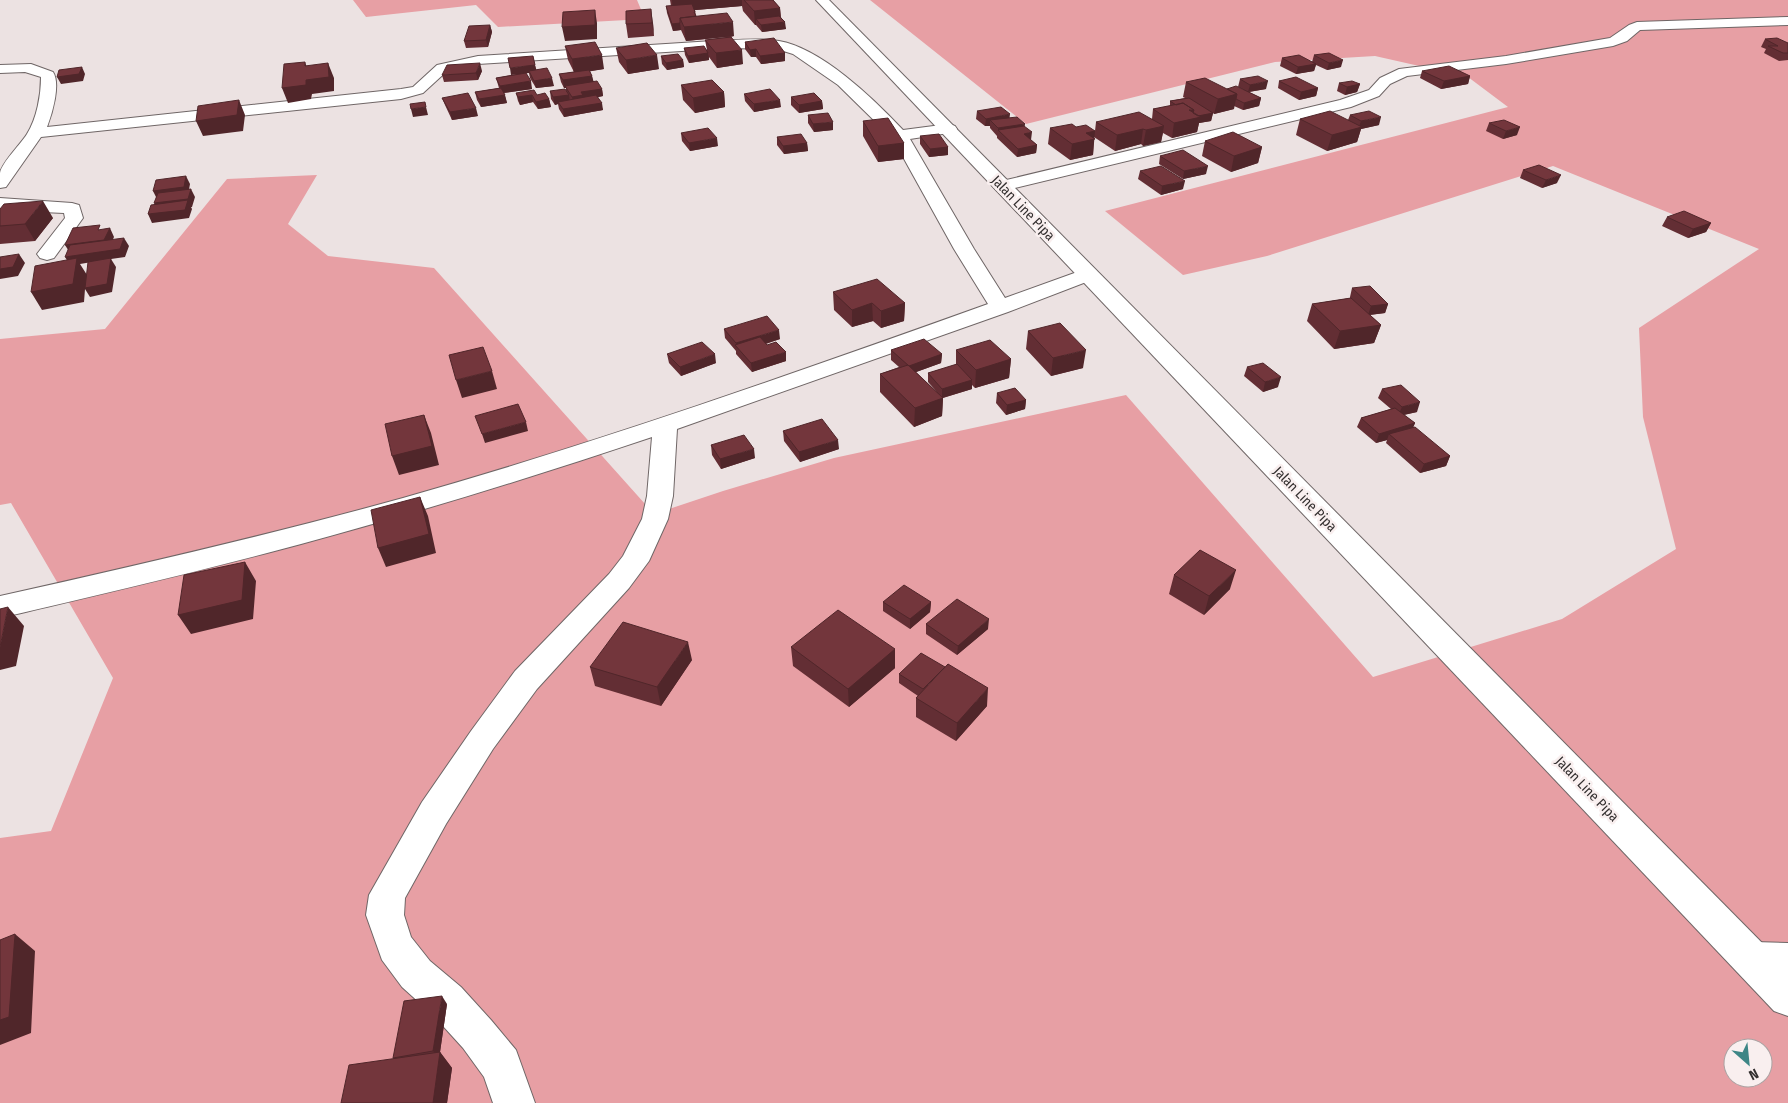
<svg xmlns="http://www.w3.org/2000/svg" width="1788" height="1103" font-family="'Fira Sans Condensed',sans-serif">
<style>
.forest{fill:#e79fa4;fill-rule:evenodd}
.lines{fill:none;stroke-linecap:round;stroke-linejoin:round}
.minor-casing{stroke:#6f6666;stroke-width:2}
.secondary-casing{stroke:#6f6666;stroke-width:2}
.minor{fill:#fff;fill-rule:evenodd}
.secondary{fill:#fff;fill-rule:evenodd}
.wall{fill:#632e34}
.shaded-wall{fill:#50262a;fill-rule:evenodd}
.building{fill:#73363c;stroke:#50262a}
.labels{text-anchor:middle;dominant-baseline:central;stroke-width:5;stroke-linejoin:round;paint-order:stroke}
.street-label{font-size:14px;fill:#332f2f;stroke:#f9efef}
</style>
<rect width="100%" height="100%" fill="#ece2e2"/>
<path class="forest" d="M353,0H637L645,19L498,27L476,5L366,17Z
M870,0H1788V1103H0V838L51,831L113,678L11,503L0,505V339L105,329L227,179L317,175L288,224L328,256L434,268L654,514L723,491L834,458L1126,395L1373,677L1562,619L1676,549L1643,417L1639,328L1759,249L1553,166L1267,256L1183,275L1105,211L1508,107L1468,77L1375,56L1275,62L1026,124ZM1733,1048H1763V1078H1733Z"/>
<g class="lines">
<defs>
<path id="minor" d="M1788,17V25L1640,30L1627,41L1613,46L1506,64L1407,76L1390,84L1379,96L1351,107L1002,191L996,190L993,186L996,182L1002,181L1340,100L1369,90L1380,78L1399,69L1506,56L1610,38L1629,25L1637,22Z
M729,40C745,40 763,38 779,41C821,48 874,99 903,130L949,124L955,126L957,129L955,132L910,139L974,249L1005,298L1080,271L1087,269L1094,271L1097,275L1094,279L1008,312L677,429L673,496L668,519L649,561L629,588L537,689L493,749L446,824L405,898L404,915L411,937L430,961L461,987L491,1020L516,1050L535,1103H493L484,1077L463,1048L433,1015L402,987L382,960L366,915L369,895L422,802L471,731L515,671L609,574L623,556L642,519L647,496L652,437C536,476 419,512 301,544C201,571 101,594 0,618V596C135,566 270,535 403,498C601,442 795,373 988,304L954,249L893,139L838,85L793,54L777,49L729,48L478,64L447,71L423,93L401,99L41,137L6,187L0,188C0,183 0,177 0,173C2,162 21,144 27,134C37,118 41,95 41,77L25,72L0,73V65L31,64L53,72C61,84 52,114 47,127L401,89L413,87L437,65L478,56Z
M0,198L72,203L79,205L83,218L54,258L47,260L40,258L37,254L65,218L64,213L0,210Z
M1754,942L1788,943V981L1754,980L1740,974L1735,961L1740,948Z"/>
<path id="secondary" d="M816,0H829L1788,969V1016L1774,1011Z"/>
</defs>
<use href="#minor" class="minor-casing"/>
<use href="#secondary" class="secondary-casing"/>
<use href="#minor" class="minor"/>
<use href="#secondary" class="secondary"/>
</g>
<path class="wall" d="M670,0H773L780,8L781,17L786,29L762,32L756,25H755L743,11L742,6L695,10L696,16L734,36L731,37L743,64L717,68L709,57V60L689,63L685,55L684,48L707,50L705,40L727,37L686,41L681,30L673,31L667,13L666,6H671Z
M626,11L653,23L654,36L628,38L626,24Z
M490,25L492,32L488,47L466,48L464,41Z
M1765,39L1788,43V60L1779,61L1764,53L1766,49L1761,47Z
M745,42L785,53V61L761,64L756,57H751L745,49Z
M565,46L604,69L590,71L592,76L593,82L602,89L603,96L598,97L603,110L564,117L559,109L558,104L555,105L551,99L550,91H566V88H564L561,82L559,74L574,72L568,60Z
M616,48L659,69L628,74L619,62Z
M1314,55L1341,67L1327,70L1316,65L1314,71L1296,74L1280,66L1282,58L1312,62Z
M533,56L536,70L554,86L536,88L530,78L529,73H526L532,89L504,93L507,103L481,107L477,100L475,92L499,88L496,78L517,74Z
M661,56L683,60L684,67L667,70L662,64Z
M482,71L478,80L444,82L442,75Z
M1422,71L1470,76L1468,84L1441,89L1420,78Z
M1240,79L1266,89L1249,92L1261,98L1259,106L1243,110L1234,106V109L1214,114L1213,113L1211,121L1199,123L1197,132L1172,138L1163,133L1161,142L1143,146L1141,144L1115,151L1094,137L1093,155L1070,160L1048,144L1050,128L1076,127L1095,131L1096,122L1152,119L1153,109L1170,106V101L1185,98L1183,97L1186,82L1227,89L1244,90L1238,87Z
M1279,81L1318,88L1316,96L1299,100L1278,88Z
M1339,83L1360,84L1357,92L1345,95L1337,91Z
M681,85L724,92L725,107L695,113L683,100Z
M516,93L537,95L549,99L551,107L538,109L533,102L520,105L518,101Z
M744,94L781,107L754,112L745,101Z
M791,97L822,101L823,109L799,113L791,105Z
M442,98L478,116L452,120L445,105Z
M977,111L1010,118L1024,126L1031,140L1037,145L1036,153L1017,157L997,138V136L990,128V126H985L976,119Z
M808,115L833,130L814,132L808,123Z
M1350,115L1379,125L1361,129L1357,142L1327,151L1296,135L1300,119L1348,120Z
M863,121L904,143V159L878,162L863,136Z
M1489,123L1517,135L1503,139L1486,131Z
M681,133L718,146L690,151L682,141Z
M920,136L948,147V155L929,157L920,144Z
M777,137L807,143L808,151L784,154L777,145Z
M1205,141L1262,147L1258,163L1231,172L1202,156Z
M1160,156L1206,174L1183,179L1159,164Z
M1523,170L1557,183L1542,188L1520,178Z
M1140,171L1183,189L1161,195L1138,179Z
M0,209L53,218L35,241L0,244Z
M1667,217L1711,223L1706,232L1688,238L1662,226Z
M1352,288L1388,304L1385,313L1370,315L1381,325L1374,343L1334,349L1307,321L1312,304L1350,298V297Z
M833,292L905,303L904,321L881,328L873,321L852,327L834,310Z
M724,329L780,339L766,344L786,361L752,372L736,354V351L725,338Z
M1028,331L1083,368L1051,376L1026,349Z
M891,350L942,354L941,363L916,372L937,392L928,382V373L956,365V350L1011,359L1009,378L975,388L972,385V389L943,398L942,416L914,427L880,392V374L899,367L891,360Z
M667,354L716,363L681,376L669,363Z
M1247,367L1278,387L1263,392L1244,376Z
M1382,389L1417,412L1404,415L1415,423L1413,427L1450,456L1446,466L1420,473L1386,443L1387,440L1376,443L1357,427L1361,418L1391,409L1378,398Z
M997,393L1026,400L1025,409L1006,415L996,403Z
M783,431L839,449L800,462L784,441Z
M711,445L755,458L721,469L712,455Z
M1174,575L1230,589L1204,615L1169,594Z
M883,602H931L930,612L910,629L883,611Z
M926,624L988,629L957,655L926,634Z
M791,647L895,649V668L849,707L793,666Z
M692,660L661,706L595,686L590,667Z
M899,674L987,706L956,741L916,717V698L918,696L899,683Z
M447,1004L440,1052L452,1068L447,1103H341L394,1059L393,1058Z"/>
<path class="shaded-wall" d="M672,0H742V6L673,12Z
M780,8L781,22L756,19V25H755L754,11Z
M651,9L653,23L654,36L652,23Z
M595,10L597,23V39L565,41L562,27Z
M733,22L734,36L686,41L684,27Z
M785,22L786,29L762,32L761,25Z
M680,23L681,30L673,31L672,24Z
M490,25L492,32L488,47L486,40Z
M756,49V57H751L750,50Z
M742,50L743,64L717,68L716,53Z
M708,53L709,60L689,63L688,56Z
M785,53V61L761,64L760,56Z
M602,55L604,69L574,74L572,59Z
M657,55L659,69L628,74L626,60Z
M683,60L684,67L667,70L666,63Z
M1343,60L1341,67L1327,70L1329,63Z
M305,62L310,76L328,63L334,78V91L312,94L311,99L288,103L282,88L305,66Z
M480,63L482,71L478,80L476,73Z
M1316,64L1314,71L1296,74L1298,67Z
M535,65L537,72L529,71V73L511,75L510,68Z
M82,67L85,74L83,81L61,84L57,77Z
M592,76L594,83L565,86L566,88H564L563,80Z
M1470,76L1468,84L1441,89L1444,81Z
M552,78L554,86L536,88L534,81Z
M531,81L532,89L502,93L500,86Z
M1268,81L1266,89L1248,92L1250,85Z
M1360,84L1357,92L1345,95L1347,87Z
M1318,88L1316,96L1299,100L1301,92Z
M602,89L603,96L584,100L574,104L572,97L581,92Z
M724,92L725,107L695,113L693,98Z
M1237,94L1234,109L1214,114L1218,99Z
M505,95L507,103L481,107L479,99Z
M532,95L533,102L520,105L518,97Z
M569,95L570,102H558V104L555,105L553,97Z
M1261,98L1259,106L1243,110L1244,103Z
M549,99L551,107L538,109L536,102Z
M239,100L245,115L243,131L203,136L196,121Z
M780,100L781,107L754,112V104Z
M822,101L823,109L799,113V105Z
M602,103L603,110L564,117L563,109Z
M426,107L428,115L413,117L411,109Z
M476,108L478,116L452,120L450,112Z
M1189,110H1194V116L1213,113L1211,121L1199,123L1197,132L1172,138L1174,123Z
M1010,114L1009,122L990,120V126H985L986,119Z
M1381,117L1379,125L1361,129L1357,142L1327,151L1332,135L1359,127L1361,121Z
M833,122V130L814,132L813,124Z
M1025,124L1024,132L998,130V128Z
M1164,126L1161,142L1143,146L1146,130Z
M1520,127L1517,135L1503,139L1506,131Z
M1143,129L1141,144L1115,151L1117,135Z
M1095,131L1093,155L1070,160L1072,144L1086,133Z
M1032,132L1031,140L1024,134Z
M717,138L718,146L690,151L689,143Z
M807,143L808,151L784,154L783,146Z
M904,143V159L878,162V146Z
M1037,145L1036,153L1017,157L1018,149Z
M948,147V155L929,157L930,149Z
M1262,147L1258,163L1231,172L1234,156Z
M1208,166L1206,174L1183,179L1184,171Z
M1561,175L1557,183L1542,188L1546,180Z
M186,176L190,184L188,195L157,199L153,191Z
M1185,181L1183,189L1161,195L1162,186Z
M191,189L195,197L192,207H191L192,209L189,218L152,223L148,214L158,211L154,203Z
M43,201L53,218L35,241L25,224Z
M1711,223L1706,232L1688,238L1693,229Z
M110,228L114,237L109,248L70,253L65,245Z
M124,238L129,246L125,257L111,259L116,267L112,292L90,297L85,289L84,302L42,310L31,292L70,265L65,257ZM110,259L87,275L80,264Z
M19,254L25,263L18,276L0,279V269Z
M872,303L873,321L852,327V310Z
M905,303L904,321L881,328V311Z
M1388,304L1385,313L1368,315L1371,306Z
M1381,325L1374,343L1334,349L1340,331Z
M779,330L780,339L741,351L737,346L736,343Z
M1086,350L1083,368L1051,376L1053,358Z
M786,352V361L752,372L751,363Z
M715,354L716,363L681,376L680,367Z
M942,354L941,363L908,375V366Z
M1011,359L1009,378L975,388L976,370Z
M492,371L497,389L462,398L456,380Z
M1281,377L1278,387L1263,392L1265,382Z
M972,380V389L942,398V389Z
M943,398L942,416L914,427L915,408Z
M1026,400L1025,409L1006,415L1007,405Z
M1420,402L1417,412L1398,416L1402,407Z
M424,415L431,433L439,465L399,475L392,456Z
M526,422L528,431L485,443L482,434Z
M1415,423L1411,433L1389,434L1387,440L1376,443L1379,434Z
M838,440L839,449L800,462L799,452Z
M754,449L755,458L721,469L720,459Z
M1450,456L1446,466L1420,473L1424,464Z
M420,497L428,516L436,553L386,567L378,548Z
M245,562L256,581L253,619L191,634L178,615Z
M1236,570L1230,589L1204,615L1209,596Z
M931,602L930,612L910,629V619Z
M8,607L24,626L16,666L0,670V647Z
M989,619L988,629L957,655L958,646Z
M688,642L692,660L661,706L657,687Z
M895,649V668L849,707L848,689Z
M988,688L987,706L956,741L957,723Z
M15,934L35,951L31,1033L0,1045V1020Z
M442,996L447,1004L439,1059L433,1051Z
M440,1052L452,1068L447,1103H433Z"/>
<path class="building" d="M744,0H773L780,8L754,11Z
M692,4L695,12H694L696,16L680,18V23L672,24L666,6Z
M651,9L652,23L626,24V11Z
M595,10V25L562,27L563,12Z
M727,13L733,22L684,27L680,18Z
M779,16L785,22L761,25L756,19Z
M490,25L486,40L464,41L469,26Z
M731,37L742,50L716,53L705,40Z
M774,38L785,53L760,56L756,49L750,50L745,42Z
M1777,38L1788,43V53H1783L1768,46H1778L1765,39Z
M595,42L602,55L572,59L565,46Z
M647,43L657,55L626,60L616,48Z
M704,46L708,53L688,56L684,48Z
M1329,53L1343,60L1329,63L1314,55Z
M678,54L683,60L666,63L661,56Z
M1299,55L1316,64L1298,67L1282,58Z
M533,56L535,65L510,68L508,58Z
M305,62V66L328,63L329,77L306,80V85L282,88L284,64Z
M480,63L476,73L442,75L447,65Z
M1449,66L1470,76L1444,81L1422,71Z
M82,67L79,74L57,77L59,70Z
M547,68L552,78L534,81L529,71Z
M589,70L592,76L563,80L559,74Z
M526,73L531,81L500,86L496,78Z
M1258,76L1268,81L1250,85L1240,79Z
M1296,77L1318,88L1301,92L1279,81Z
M1205,78L1237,94L1218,99L1186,82Z
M712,80L724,92L693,98L681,85Z
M597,81L602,89L581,92L583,95L572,97L565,86Z
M1352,81L1360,84L1347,87L1339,83Z
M1236,86L1261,98L1244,103L1236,99L1237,94L1227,89Z
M501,88L505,95L479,99L475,92Z
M565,89L569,95L553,97L550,91Z
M770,89L780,100L754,104L744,94Z
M534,90L537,95L545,93L549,99L536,102L532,95L518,97L516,93Z
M468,93L476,108L450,112L442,98Z
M814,93L822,101L799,105L791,97Z
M596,95L602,103L563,109L558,102Z
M1189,98L1213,113L1198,116L1193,113L1194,110L1183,103L1176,105L1170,101Z
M239,100L237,115L196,121L198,106Z
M425,102L426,107L411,109L410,104Z
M1183,103L1194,110H1189L1201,117L1174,123L1153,109Z
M1001,107L1010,114L986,119L977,111Z
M1330,111L1362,127L1332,135L1300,119Z
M1369,111L1381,117L1361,121L1350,115Z
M1139,112L1164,126L1146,130L1143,129L1117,135L1096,122Z
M828,113L833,122L813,124L808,115Z
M1017,117L1025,124L998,128L990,120Z
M888,118L904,143L878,146L863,121Z
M1504,120L1520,127L1506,131L1489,123Z
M1072,124L1076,127L1086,125L1095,131L1086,133L1095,139L1072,144L1050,128Z
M1024,126L1032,132L1024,134L1037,145L1018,149L998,130Z
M708,128L717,138L689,143L681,133Z
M1233,132L1262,147L1234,156L1205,141Z
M801,134L807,143L783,146L777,137Z
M939,134L948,147L930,149L920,136Z
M1183,150L1208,166L1184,171L1160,156Z
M1539,165L1561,175L1546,180L1523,170Z
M1161,166L1185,181L1162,186L1140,171Z
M186,176L184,187L153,191L156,180Z
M191,189L188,199L154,203L158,193Z
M188,200L185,210L148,214L151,205Z
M43,201L25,224L0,226V209L4,204Z
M1684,211L1711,223L1693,229L1667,217Z
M100,225L98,230L110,228L104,240L65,245L73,228Z
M124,238L120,249L65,257L70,245Z
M19,254L13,267L0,269V257Z
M77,258L73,284L31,292L35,266Z
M111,258L107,284L85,288L88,262Z
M877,279L905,303L881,311L872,303L852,310L833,292Z
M1370,286L1388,304L1371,306L1352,288Z
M1351,298L1381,325L1340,331L1312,304Z
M767,316L779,330L736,343L724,329Z
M1060,323L1086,350L1053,358L1028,331Z
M760,337L767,345L776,342L786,352L751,363L735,345Z
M924,339L942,354L909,366L891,350Z
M990,340L1011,359L976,370L956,350Z
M702,342L715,354L680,367L667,354Z
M483,347L492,371L456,380L449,355Z
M1263,363L1281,377L1265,382L1247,367Z
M957,364L972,380L942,389L928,373Z
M908,365L943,398L915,408L880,374Z
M1401,385L1420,402L1402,407L1382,389Z
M1015,388L1026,400L1007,405L997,393Z
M518,404L526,422L482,434L475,416Z
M1395,408L1415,423L1379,434L1361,418Z
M424,415L432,446L392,456L385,424Z
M822,419L838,440L799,452L783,431Z
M1415,427L1450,456L1424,464L1389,434Z
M744,435L754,449L720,459L711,445Z
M420,497L429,534L378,548L371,510Z
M1200,550L1236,570L1209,596L1174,575Z
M245,562L242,600L178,615L184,575Z
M904,585L931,602L910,619L883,602Z
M957,599L989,619L958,646L926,624Z
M8,607L0,647V609Z
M838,610L895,649L848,689L791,647Z
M623,622L688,642L657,687L590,667Z
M921,653L945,667L923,689L899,674Z
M948,664L988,688L957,723L916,698Z
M15,934L9,1017L0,1020V940Z
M442,996L433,1051L393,1058L404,1001Z
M440,1052L433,1103H341L349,1065Z"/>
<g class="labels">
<g class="street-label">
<text transform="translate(1023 208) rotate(46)">Jalan Line Pipa</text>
<text transform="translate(1305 499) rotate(46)">Jalan Line Pipa</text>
<text transform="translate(1587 789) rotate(46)">Jalan Line Pipa</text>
</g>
</g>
<g transform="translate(1748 1063) rotate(153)"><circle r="24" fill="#f9efef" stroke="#aaa2a2"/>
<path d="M0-4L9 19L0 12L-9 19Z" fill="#3e8686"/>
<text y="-8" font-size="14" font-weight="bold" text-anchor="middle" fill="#332f2f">N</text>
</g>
</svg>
